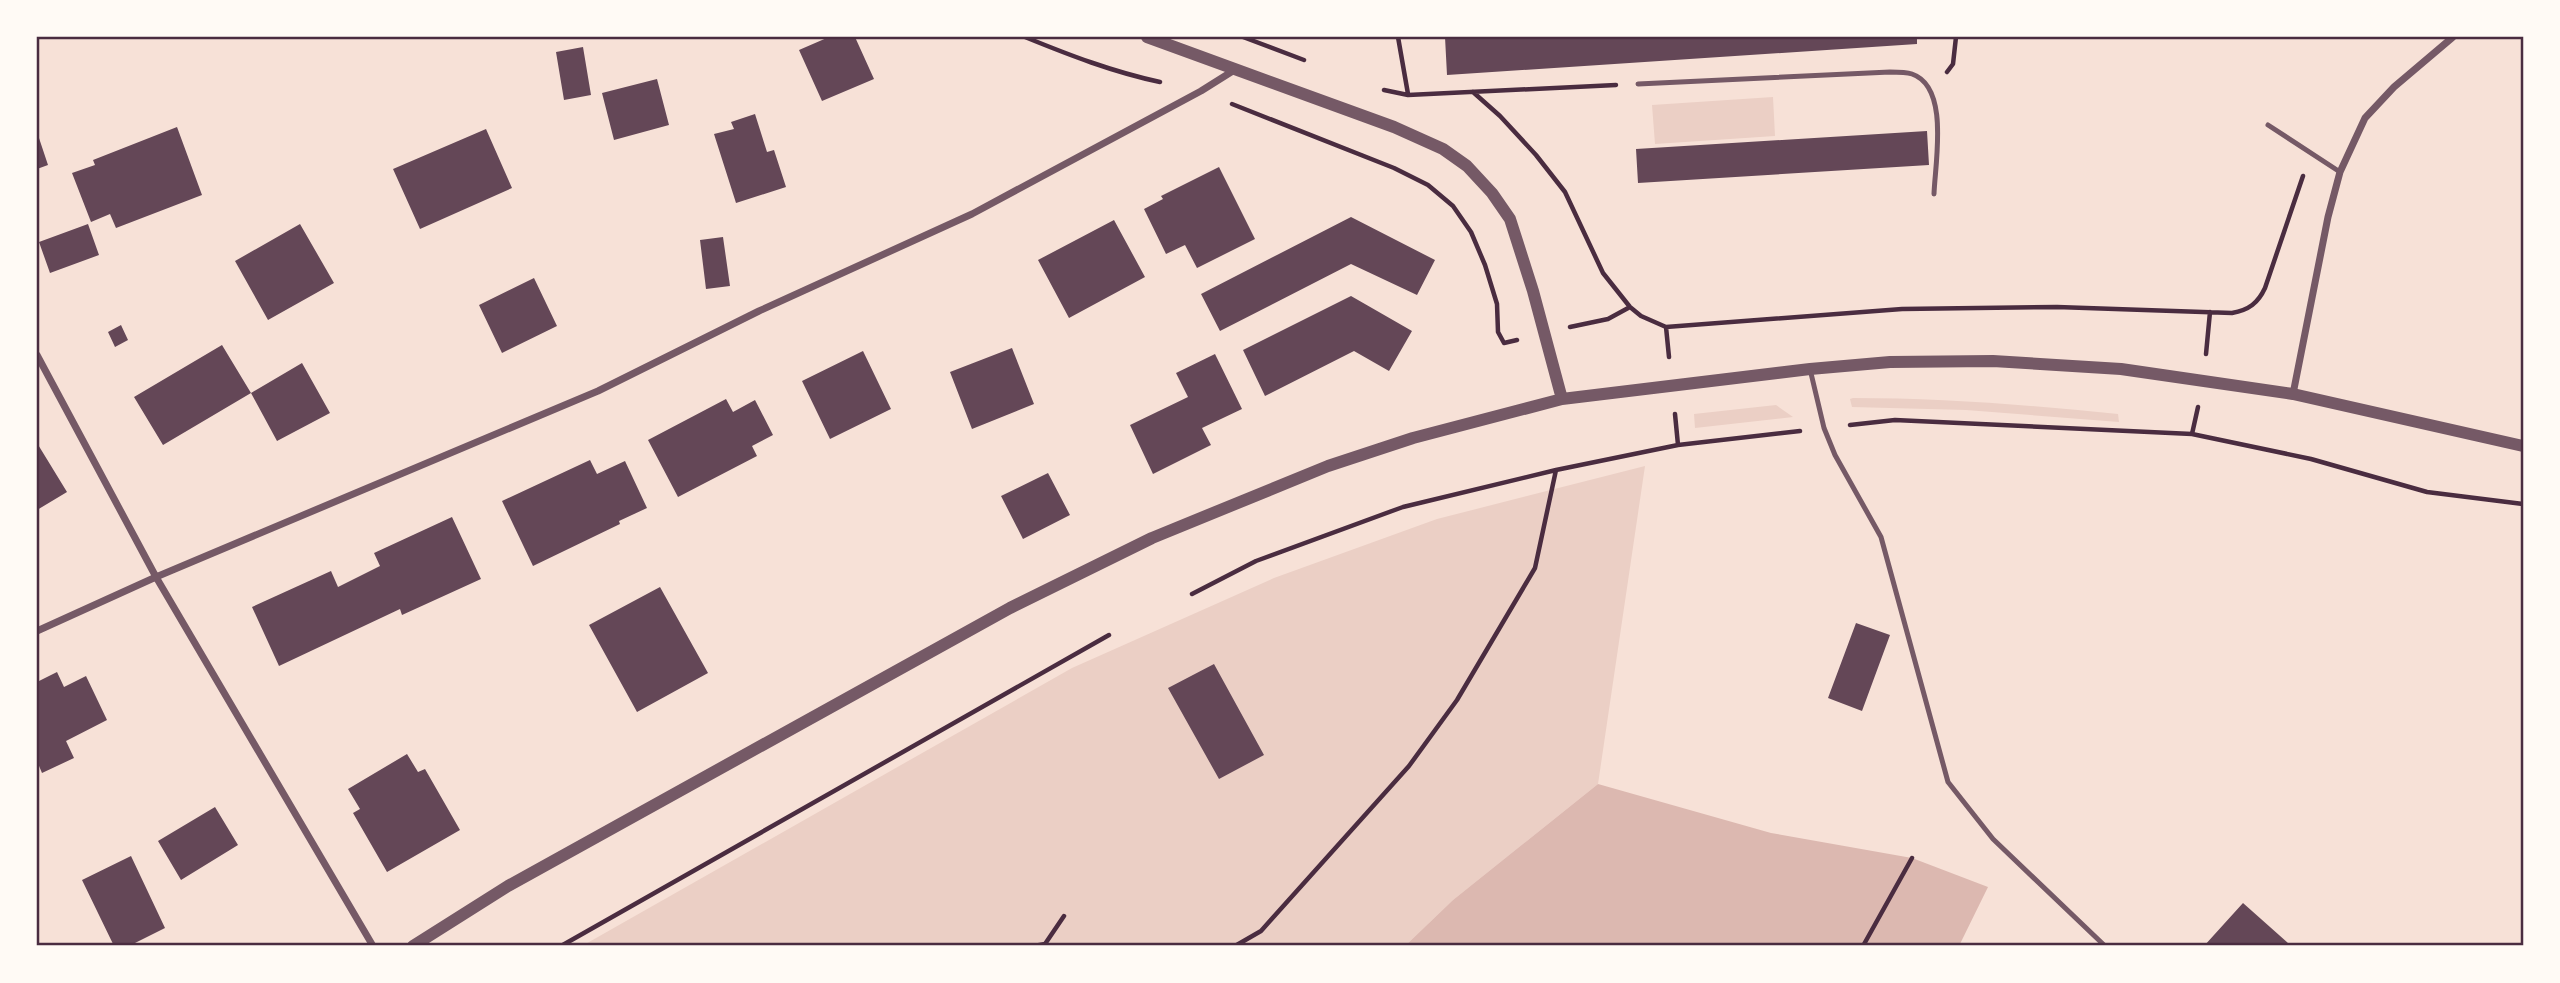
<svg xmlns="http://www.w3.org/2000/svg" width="2560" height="983" font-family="'Roboto Serif',serif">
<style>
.green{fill:#ebcfc5}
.water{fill:#dcb8b0}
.building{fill:#644757}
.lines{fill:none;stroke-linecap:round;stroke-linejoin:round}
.path{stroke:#4a2c40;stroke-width:4.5}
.service{stroke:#755966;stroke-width:5}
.minor{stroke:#755966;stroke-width:7}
.tertiary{stroke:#755966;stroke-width:12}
.neatline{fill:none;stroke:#4a2c40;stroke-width:2.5}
</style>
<rect width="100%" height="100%" fill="#f7e1d7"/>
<path class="green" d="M1773,97L1775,136L1655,144L1652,105Z
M1853,398C1942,398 2030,405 2118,414L2119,422L1966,410L1852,407L1850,399Z
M1776,405L1793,417L1695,428L1694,414Z
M1645,466L1598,784L1453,900L1405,946H582L1072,668L1274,578L1437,519Z"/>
<path class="water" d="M1598,784L1771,833L1912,858L1988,887L1959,946H1405L1453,900Z"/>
<path class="building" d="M829,37H855L874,79L822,101L799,50Z
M1445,37H1917V44L1447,75Z
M583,47L591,95L564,100L556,52Z
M657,79L669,125L614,140L602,93Z
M755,114L767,152L774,150L786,187L736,203L714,134L734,129L731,122Z
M177,127L202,195L116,228L110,214L91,222L72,173L95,165L93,160Z
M486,129L512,188L420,229L393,169Z
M1927,131L1929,165L1638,183L1636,149Z
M37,132L48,165L37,169Z
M1219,167L1255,239L1197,268L1185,245L1166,254L1144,209L1163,199L1161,196Z
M1351,217L1435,260L1417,295L1351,264L1220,331L1201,294Z
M1114,220L1145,277L1069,318L1038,260Z
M88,224L99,255L50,273L39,242Z
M300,224L334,283L268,320L235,261Z
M723,237L730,286L706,289L700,240Z
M534,278L557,326L502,353L479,305Z
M1351,296L1412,331L1389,371L1354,351L1265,396L1243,350Z
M121,325L128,340L115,347L108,332Z
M222,345L251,393L163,445L134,397Z
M1012,348L1034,404L972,429L950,372Z
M863,351L891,409L830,439L802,381Z
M1215,354L1242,409L1202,428L1211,445L1153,474L1130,425L1188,397L1176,373Z
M302,363L330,413L277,441L251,393Z
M726,399L733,412L755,400L773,435L752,446L757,456L678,497L648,440Z
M37,443L67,492L37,510Z
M590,460L597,474L625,461L647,508L619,521L620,524L533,566L502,501Z
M1048,473L1070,515L1023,539L1001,496Z
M452,517L481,579L402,615L400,609L279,666L252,607L331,571L338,587L380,566L374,553Z
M660,587L708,673L637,712L589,625Z
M1856,623L1890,635L1862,711L1828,698Z
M1214,664L1264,755L1219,779L1168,688Z
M57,672L64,687L86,676L107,720L66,741L74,758L42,773L37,761V682Z
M407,754L418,772L425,769L460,830L387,872L353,813L360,809L348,789Z
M215,807L238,845L181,880L158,841Z
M131,856L165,928L129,946H114L82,880Z
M2243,903L2289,944L2287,946H2204Z"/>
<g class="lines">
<path class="path" d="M1025,37C1069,55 1113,72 1160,82
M1243,37L1304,60
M1398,37L1408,94
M1947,72L1953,64L1956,37
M1384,90L1408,95L1616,85
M1473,92L1500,116L1536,155L1565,192L1603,273L1630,307L1641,316L1666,327L1902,309L2057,307L2232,313C2249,310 2258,303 2265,288L2303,176
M1232,104L1394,168L1428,185L1453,206L1471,232L1485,265L1497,304L1498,332L1504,343L1517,340
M1570,327L1608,319L1630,307
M1666,327L1669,357
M2206,354L2210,312
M1675,414L1678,445
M1850,425L1895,420L2192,434L2311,459L2427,492L2523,504
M2192,434L2198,407
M1192,594L1256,561L1403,507L1556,470L1678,445L1800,431
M1045,944L1064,916
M561,946L1109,635
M1034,946L1045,944L1046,946
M1235,946L1261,931L1409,766L1457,700L1535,568L1556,470
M1863,946L1912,858"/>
<path class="service" d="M1638,84L1890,72C1896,72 1906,72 1912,74C1950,87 1935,163 1934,194
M2268,125L2340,172
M1810,369L1824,428L1835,455L1881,537L1948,782L1993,839L2105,946"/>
<path class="minor" d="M37,355L156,577L373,946
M2293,394L2328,217L2340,172L2365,118L2394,87L2453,37
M37,631L156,577L598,391L759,311L972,214L1201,91L1236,69"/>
<path class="tertiary" d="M1147,37L1394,127L1443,149L1467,166L1492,193L1510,219L1533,291L1562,399
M413,946L508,886L1010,608L1152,538L1328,466L1413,438L1562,399L1810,369L1890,362L1993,361L2121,369L2293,394L2523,446"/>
</g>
<rect width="2560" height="983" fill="none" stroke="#fffaf5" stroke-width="77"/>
<rect x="38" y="38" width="2484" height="906" class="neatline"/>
</svg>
